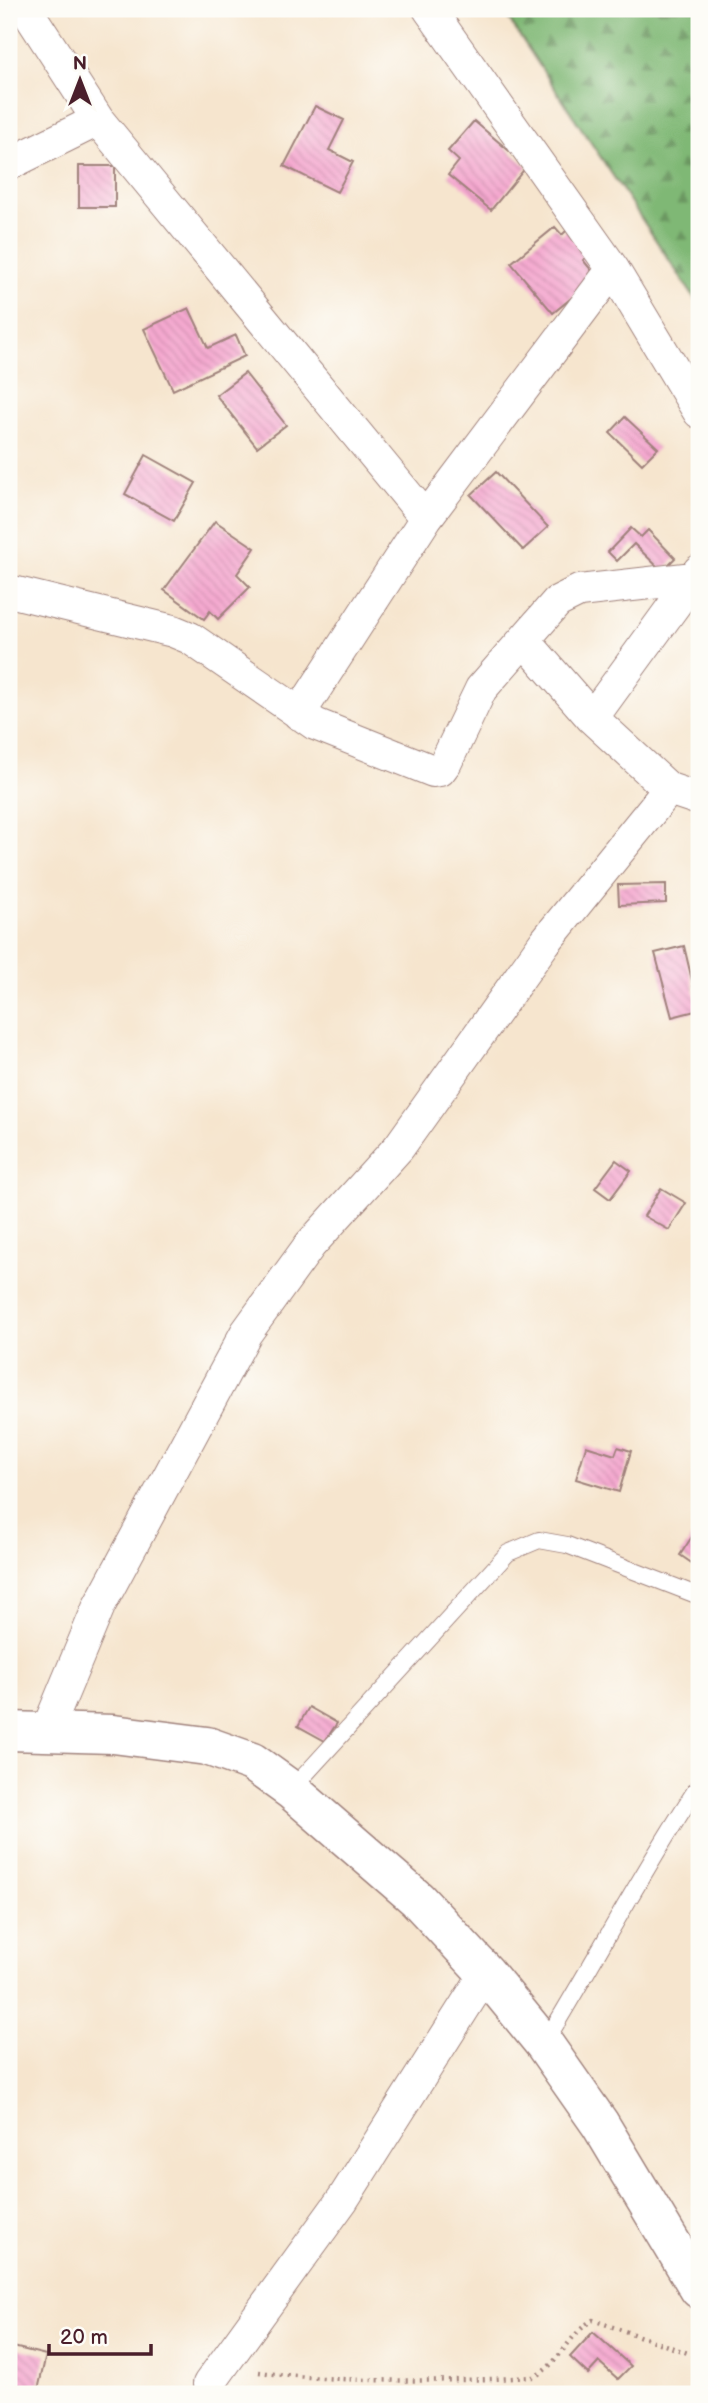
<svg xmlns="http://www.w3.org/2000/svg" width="708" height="2403" font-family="'Balsamiq Sans',sans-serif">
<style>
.forest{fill:url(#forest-firs);stroke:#646c50;stroke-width:2}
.building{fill:url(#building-back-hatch)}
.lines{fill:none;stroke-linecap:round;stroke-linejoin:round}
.lane-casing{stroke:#a0827c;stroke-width:18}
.street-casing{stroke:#a0827c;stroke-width:34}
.secondary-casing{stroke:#a0827c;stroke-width:41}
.path{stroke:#a0827c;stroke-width:4.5;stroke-dasharray:2 5;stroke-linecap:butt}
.lane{stroke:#fff;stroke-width:16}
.street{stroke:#fff;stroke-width:32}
.secondary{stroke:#fff;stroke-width:38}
</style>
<defs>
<pattern id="forest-firs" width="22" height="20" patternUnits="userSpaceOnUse" patternTransform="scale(1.75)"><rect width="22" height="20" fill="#7fb875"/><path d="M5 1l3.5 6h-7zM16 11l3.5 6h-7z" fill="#6a9560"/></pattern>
<pattern id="building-back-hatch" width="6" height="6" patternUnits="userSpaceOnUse" patternTransform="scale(1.75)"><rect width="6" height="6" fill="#f4a8cf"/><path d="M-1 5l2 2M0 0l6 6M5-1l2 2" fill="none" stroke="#d390b2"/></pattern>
</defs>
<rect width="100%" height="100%" fill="#fdfcf7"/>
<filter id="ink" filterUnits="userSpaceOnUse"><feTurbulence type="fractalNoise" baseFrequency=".0143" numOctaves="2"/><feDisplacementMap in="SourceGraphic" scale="14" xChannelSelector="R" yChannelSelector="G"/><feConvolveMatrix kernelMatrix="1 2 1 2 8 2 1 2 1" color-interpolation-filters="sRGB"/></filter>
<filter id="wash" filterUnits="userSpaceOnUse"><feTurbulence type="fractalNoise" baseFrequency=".00686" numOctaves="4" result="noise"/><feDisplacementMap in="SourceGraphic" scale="28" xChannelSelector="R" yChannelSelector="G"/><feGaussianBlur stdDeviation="1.57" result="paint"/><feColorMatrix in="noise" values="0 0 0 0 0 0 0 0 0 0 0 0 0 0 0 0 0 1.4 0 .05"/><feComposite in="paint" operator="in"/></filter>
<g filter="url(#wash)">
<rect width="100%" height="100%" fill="#f6e5ce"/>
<path class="forest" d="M502,9H699V305Z"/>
<g id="blocks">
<path class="building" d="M315,106L344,120L329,150L353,162L337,192L284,166Z
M474,121L527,166L491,210L448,175L459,161L448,151Z
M79,166H115V207H79Z
M555,227L562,235L570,227L592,252L583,260L597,277L553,313L511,263Z
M189,308L208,348L236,335L245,356L173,390L144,329Z
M245,373L286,425L257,447L216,395Z
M625,417L658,448L642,464L610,433Z
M146,455L196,483L174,521L125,494Z
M496,472L548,527L523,550L471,495Z
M215,521L255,548L237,574L250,587L218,619L210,611L204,619L164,590Z
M631,528L641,537L648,530L675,558L662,571L634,544L617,561L608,552Z
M666,884V903L619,905L618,885Z
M684,946L699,1010L672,1017L655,953Z
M616,1160L631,1171L610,1199L595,1188Z
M661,1188L686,1203L669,1230L644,1216Z
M586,1446L615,1455L618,1447L631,1451L619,1492L576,1479Z
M699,1526V1568L680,1555Z
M309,1707L337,1723L325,1741L298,1726Z
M593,2332L631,2366L618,2379L599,2362L588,2374L570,2357Z
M9,2346L46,2355L38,2390L9,2383Z"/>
</g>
</g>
<g filter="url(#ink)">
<use href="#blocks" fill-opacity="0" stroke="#a0827c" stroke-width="2"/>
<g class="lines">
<defs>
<path id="lane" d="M291,1790L508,1553L539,1540L567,1545L699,1596
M544,2044C597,1958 643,1869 699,1785"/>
<path id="street" d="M26,9L98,120L426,518
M429,9L613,269L699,412
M9,164L98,120
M9,591L173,631L190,638L315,724L433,771L440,770L446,762L481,689L557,602L579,591L694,578
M524,640L592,718L669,789L699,799
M299,714L426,518L613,269
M592,718L699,571
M47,1731L99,1606L246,1333L310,1245L399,1147L545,942L669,789
M209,2384L343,2199L486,1973"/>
<path id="secondary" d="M9,1731L113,1734L207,1746L252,1762L291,1790L417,1899L486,1973L544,2044L600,2124L699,2289"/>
</defs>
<use href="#lane" class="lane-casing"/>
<use href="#street" class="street-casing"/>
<use href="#secondary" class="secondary-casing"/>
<path class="path" d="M259,2372C342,2383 448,2382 533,2377C559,2366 568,2334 593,2320L699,2357"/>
<use href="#lane" class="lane"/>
<use href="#street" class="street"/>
<use href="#secondary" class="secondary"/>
</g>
</g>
<rect width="708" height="2403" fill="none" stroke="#fdfcf7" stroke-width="35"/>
<g transform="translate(80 80)" stroke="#fdfcf7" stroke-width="5" paint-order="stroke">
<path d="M0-5L12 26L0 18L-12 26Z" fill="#4a1f2b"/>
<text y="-10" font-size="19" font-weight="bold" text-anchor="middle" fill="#4a1f2b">N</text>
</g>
<path d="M49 2344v10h102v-10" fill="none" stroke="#4a1f2b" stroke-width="3.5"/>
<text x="60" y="2344" font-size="21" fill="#4a1f2b" stroke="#fdfcf7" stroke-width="5" paint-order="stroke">20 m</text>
</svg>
